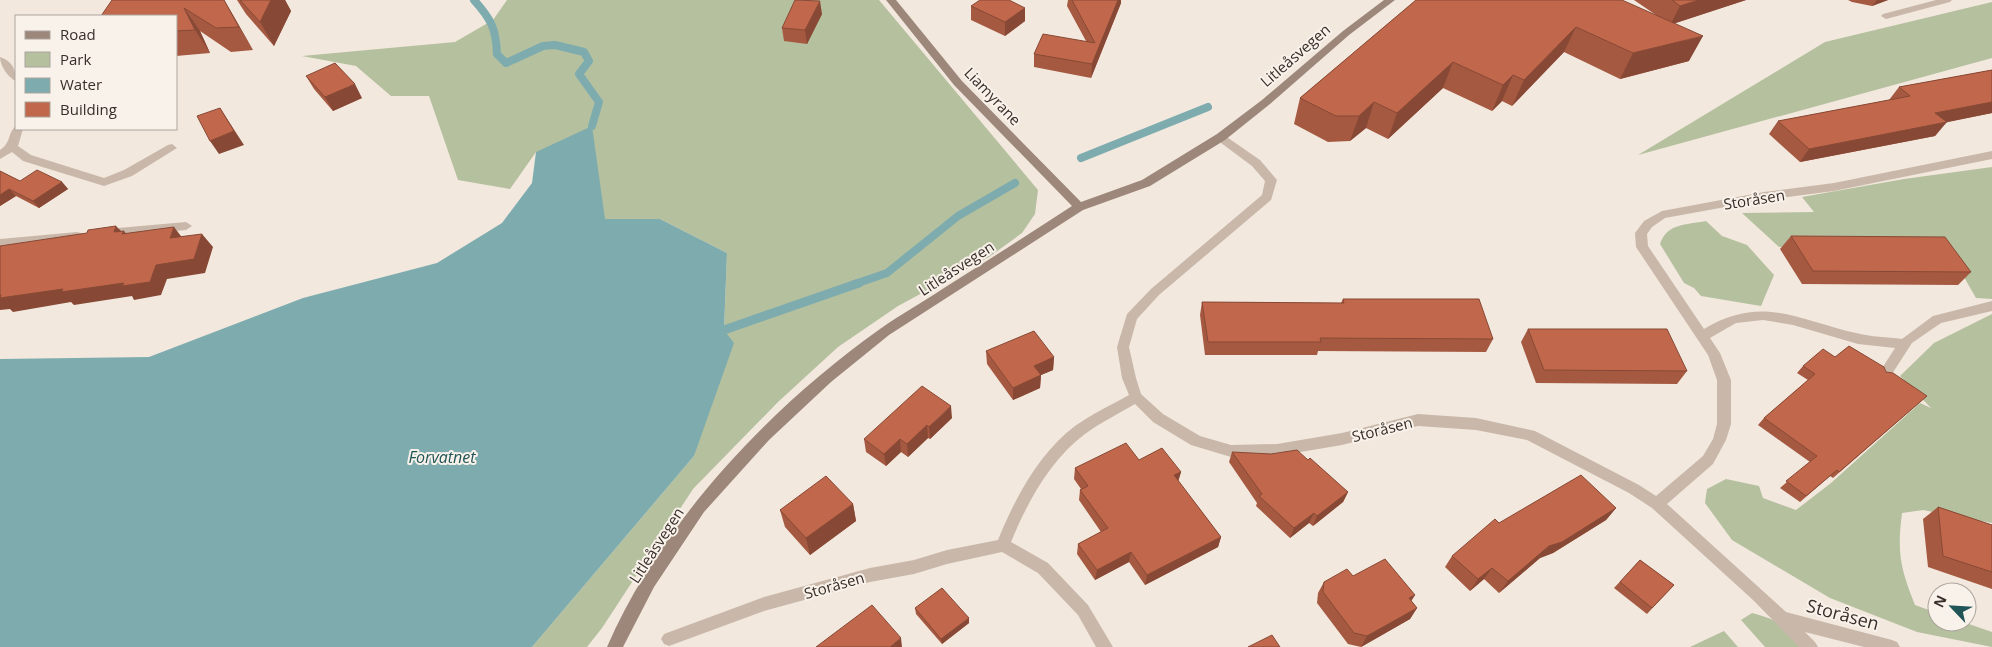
<svg xmlns="http://www.w3.org/2000/svg" width="1992" height="647" font-family="'Open Sans',sans-serif">
<style>
.green{fill:#b5c09e}
.water{fill:#7eacae}
.lines{fill:none;stroke-linecap:round;stroke-linejoin:round}
.stream-far1{stroke:#7eacae;stroke-width:8}
.stream{stroke:#7eacae;stroke-width:9}
.street{fill:#c9b8aa;fill-rule:evenodd}
.secondary{fill:#9d877b;fill-rule:evenodd}
.wall{fill:#a65941}
.shaded-wall{fill:#874935}
.building{fill:#c1684c;stroke:#874935}
.labels{text-anchor:middle;dominant-baseline:central;stroke-width:4;stroke-linejoin:round;paint-order:stroke}
.street-label{font-size:15px;fill:#372e29;stroke:#f9f2ea}
.water-label{font-size:16px;font-style:italic;fill:#205457;stroke:#f9f2ea}
.near-street-label{font-size:18px;fill:#372e29;stroke:#f9f2ea}
</style>
<rect width="100%" height="100%" fill="#f2e8de"/>
<path class="green" d="M507,0H879L1038,190L1035,214L1022,233L989,257L898,306L838,347L778,402L693,489L602,628L587,647H532L694,456L724,330L727,253L660,219H605L536,152L510,189L458,180L429,96H391L356,66L302,56L455,42L493,20Z
M1992,2V58L1638,155L1825,42Z
M1992,167V299L1976,298L1952,256L1850,241L1779,247L1742,213L1814,212L1802,197L1904,179Z
M1706,221L1722,236L1747,245L1774,275L1761,306L1701,296L1694,288L1684,283L1660,244C1667,223 1686,225 1706,221Z
M1992,314V523L1923,510L1902,513C1897,552 1900,568 1915,605L1937,613V622H1963L1992,632V647L1917,632L1830,598L1732,540L1705,503L1707,489L1726,479L1759,486L1763,498L1796,510L1831,483L1920,403L1931,408L1900,376L1934,343Z
M1752,613C1780,620 1786,627 1805,647H1765L1741,620Z
M1724,631L1738,647H1690Z"/>
<path class="water" d="M592,126L605,219H660L727,253L724,330L734,343L694,456L532,647H0V359L149,357L303,298L437,263L502,223L532,183L536,152Z"/>
<g class="lines">
<path class="stream-far1" d="M474,0C491,19 496,28 497,54L506,63L543,46L555,45L584,52L589,61L579,74L599,102L592,126
M1081,158L1208,107
M855,284L887,273L958,216L1015,183"/>
<path class="stream" d="M724,330L859,283"/>
<path class="street" d="M1936,0H1952L1950,2L1886,19L1881,16L1883,14Z
M0,57C12,61 16,69 16,81C8,78 0,65 0,57Z
M16,126V129H23L18,146L31,155L104,178L124,170L168,145L172,144L177,148L132,176L104,186L23,161L12,152L0,159V150C12,142 7,133 16,126Z
M1221,133L1260,160L1277,180L1271,200L1159,295L1137,319L1129,347L1136,378L1141,394L1163,414L1200,436L1231,445L1277,444L1342,433L1418,414L1476,418L1535,431L1639,485L1656,496L1703,456L1713,439L1717,424V380L1708,355L1636,247L1635,233L1644,221L1662,211L1764,192L1834,183L1992,151V159L1834,191L1764,200L1665,218L1652,227L1647,234L1648,246L1704,329C1762,294 1798,320 1856,333C1871,337 1887,337 1902,339L1933,316L1992,301V311L1941,323L1912,343L1890,377L1885,378L1880,377L1879,373L1895,348L1858,344L1793,325L1763,320L1736,323L1710,338L1720,353L1731,380V424L1726,440L1713,464L1667,504L1786,612L1892,640L1897,642L1900,647H1864L1805,632L1815,642L1818,647H1799L1753,600L1652,508L1629,493L1527,440L1476,430L1418,426L1342,445L1277,456L1231,457L1191,445L1153,422L1135,404C1118,414 1100,423 1085,434C1050,460 1027,503 1011,542L1048,563L1088,605L1113,647H1096L1078,615L1038,573L1002,552L947,564L914,574L870,582L764,611L669,646L664,644L661,639L664,634L764,597L870,568L914,560L947,550L998,540C1015,498 1039,453 1075,426C1092,414 1111,405 1129,395L1122,378L1117,347L1127,314L1151,289L1262,195L1265,181L1252,166L1217,140L1216,137Z
M186,222L192,226L186,230L107,237L101,233L107,229Z
M77,232L81,233L83,236L81,239L0,247V239Z"/>
<path class="secondary" d="M886,0H896L962,81L1081,202L1142,180L1217,134L1262,100L1343,31L1384,0H1395L1349,35L1270,104L1225,140L1150,186L1083,210L889,335L831,382L769,440L704,512L654,587L623,647H607C662,521 769,408 880,329C901,314 923,302 944,288C987,261 1029,234 1072,206L954,85Z"/>
</g>
<path class="wall" d="M224,0L253,50L231,52L200,31L210,53L176,56V16H101Z
M237,0H285L291,11L274,46L246,14Z
M1068,0H1121V3L1091,78L1034,67V54L1086,41L1067,6Z
M1416,0L1656,15L1634,0H1746L1675,23L1689,61L1620,79L1564,52L1512,106L1502,101L1492,111L1443,88L1388,139L1366,128L1350,141L1328,142L1294,124L1300,98Z
M1848,0H1888L1872,6L1852,2Z
M971,6L1025,8V21L1005,36L971,20Z
M822,14L807,44L784,41L782,28Z
M1992,70V113L1946,122L1935,136L1800,162L1769,134L1778,121L1889,100L1899,87Z
M306,76L362,98L333,111L314,89Z
M0,171L20,181L62,182L68,189L39,208L16,196L0,206Z
M1791,236L1971,272L1958,285L1802,284L1780,249Z
M1343,299L1493,339L1486,352L1318,351L1317,355H1205L1200,315L1202,302L1341,303Z
M1528,329L1687,371L1677,384L1536,383L1521,342Z
M986,351L1054,357L1053,370L1041,375L1040,388L1013,400L987,364Z
M1835,357L1886,372L1927,396L1833,478L1830,476L1800,502L1780,488L1810,462L1758,425L1764,418L1808,380L1797,373L1803,366Z
M952,418L930,439L928,438L908,457L901,452L886,466L866,452L864,439Z
M1232,452L1308,460L1348,492L1343,502L1313,526L1309,523L1290,538L1256,506L1257,503L1229,462Z
M1139,460L1181,472L1178,481L1221,537L1218,547L1145,585L1129,562L1095,580L1077,554L1078,544L1101,532L1079,500L1080,490L1081,489L1074,479L1075,468Z
M853,504L856,521L810,555L785,527L780,510Z
M1938,507L1992,525V589L1928,567L1923,519Z
M1616,508L1606,520L1553,553L1540,558L1499,593L1484,579L1470,591L1445,567L1452,556L1499,523Z
M1640,560L1674,585L1647,614L1614,588Z
M1353,576L1415,595L1411,601L1417,608L1410,619L1361,647L1348,644L1317,603L1318,593L1324,582Z
M915,608L969,618V623L942,644L916,614Z"/>
<path class="shaded-wall" d="M224,0L233,15L253,50L239,27Z
M271,0H285L291,11L274,46L260,22Z
M1118,0H1121V3L1091,78L1092,64Z
M1699,0H1746L1670,25L1680,6Z
M1877,0H1888L1872,6Z
M820,1L822,14L807,44L805,30Z
M184,8L200,31L210,53L195,30Z
M1025,8V21L1005,36V22Z
M1576,27L1564,52L1512,106L1524,80Z
M1703,36L1689,61L1620,79L1633,53Z
M1453,62L1443,88L1388,139L1397,113Z
M1513,75L1502,101L1492,111L1503,85Z
M355,84L362,98L333,111L325,97Z
M1374,102L1366,128L1350,141L1359,116Z
M1992,102V113L1924,127L1935,113Z
M220,108L244,145L219,154L210,141Z
M1947,122L1935,136L1800,162L1809,149Z
M62,182L68,189L39,208L33,201Z
M9,189L16,196L0,206V195Z
M116,226L123,233L124,231L135,244L114,232Z
M174,227L184,240L170,238Z
M202,234L213,247L205,273L167,279L161,295L134,300L132,296L74,305L71,302L13,312L10,309L0,310V295L156,265Z
M1054,357L1053,370L1041,375L1040,388L1013,400V388L1034,366Z
M951,406L952,418L930,439L929,427Z
M927,425L928,438L908,457L907,444Z
M900,439L901,452L886,466L884,454Z
M1181,472L1178,482L1174,475Z
M1348,492L1343,502L1313,526L1317,516Z
M853,504L856,521L810,555L806,538Z
M1616,508L1606,520L1553,553L1540,558L1499,593L1508,581L1549,546Z
M1314,513L1309,523L1290,538L1294,528Z
M1221,537L1218,547L1145,585L1147,575Z
M1131,552L1129,562L1095,580L1097,570Z
M1492,568L1484,579L1470,591L1478,579Z
M1415,595L1408,606L1409,598Z
M1417,608L1410,619L1361,647L1367,636Z
M969,618V623L942,644L941,639Z
M901,638L902,647H890Z"/>
<path class="building" d="M112,0H224L239,27L216,28L184,8L195,30L176,31V16H101Z
M240,0H271L260,22Z
M795,0L820,1L805,30L782,28Z
M980,0H1009L1025,8L1005,22L971,6Z
M1072,0H1118L1092,64L1034,54L1043,34L1095,43Z
M1416,0H1622L1703,36L1633,53L1576,27L1524,80L1513,75L1503,85L1453,62L1397,113L1374,102L1359,116H1336L1300,98Z
M1672,0H1699L1680,6Z
M335,63L355,84L325,97L306,76Z
M1992,70V102L1935,113L1947,122L1809,149L1778,121L1910,96L1899,87Z
M220,108L234,131L210,141L197,116Z
M37,170L62,182L33,201L9,189L0,195V171L20,181Z
M116,226L114,232L124,231L122,234L174,227L170,238L202,234L194,259L156,265L150,282L122,286L124,283L61,292L63,289L0,298L1,295H0V246L87,233L88,230Z
M1791,236L1945,237L1971,272L1813,271Z
M1343,299H1479L1493,339L1320,338L1321,342H1208L1202,302L1344,303Z
M1528,329H1667L1687,371L1544,370Z
M1034,331L1054,357L1034,366L1041,375L1013,388L986,351Z
M1849,346L1884,367L1886,372L1893,373L1927,396L1839,472L1837,470L1806,496L1786,481L1817,456L1764,418L1815,374L1803,366L1823,349L1835,357Z
M922,386L951,406L929,427L927,425L907,444L900,439L884,454L864,439Z
M1126,443L1139,460L1162,448L1181,472L1174,475L1221,537L1147,575L1131,552L1097,570L1078,544L1108,528L1080,490L1088,486L1075,468Z
M1297,450L1308,460L1310,458L1348,492L1317,516L1314,513L1294,528L1259,496L1262,494L1232,452L1271,454Z
M1581,475L1616,508L1562,542L1549,546L1508,581L1492,568L1478,579L1452,556L1495,519L1499,523Z
M826,476L853,504L806,538L780,510Z
M1938,507L1992,525V572L1943,556Z
M1385,559L1415,595L1409,598L1417,608L1367,636L1354,633L1323,592L1324,582L1347,569L1353,576Z
M1640,560L1674,585L1652,608L1620,582Z
M942,588L969,618L941,639L915,608Z
M872,605L901,638L890,647H816Z
M1272,635L1280,647H1248Z"/>
<g class="labels">
<g class="street-label">
<text transform="translate(1295 55) rotate(-41)">Litleåsvegen</text>
<text transform="translate(993 96) rotate(46)">Liamyrane</text>
<text transform="translate(1754 199) rotate(-9)">Storåsen</text>
<text transform="translate(956 268) rotate(-33)">Litleåsvegen</text>
<text transform="translate(1382 429) rotate(-14)">Storåsen</text>
<text transform="translate(656 545) rotate(-57)">Litleåsvegen</text>
<text transform="translate(834 585) rotate(-16)">Storåsen</text>
</g>
<g class="water-label">
<text x="442" y="457">Forvatnet</text>
</g>
<g class="near-street-label">
<text transform="translate(1843 614) rotate(15)">Storåsen</text>
</g>
</g>
<rect x="15" y="15" width="162" height="115" fill="#f9f2ea" stroke="#aba49d"/>
<rect x="25" y="31" width="25" height="8" fill="#9d877b" stroke="#aba49d"/>
<text x="60" y="40" font-size="15" fill="#372e29">Road</text>
<rect x="25" y="52" width="25" height="15" fill="#b5c09e" stroke="#aba49d"/>
<text x="60" y="65" font-size="15" fill="#372e29">Park</text>
<rect x="25" y="78" width="25" height="15" fill="#7eacae" stroke="#aba49d"/>
<text x="60" y="90" font-size="15" fill="#372e29">Water</text>
<rect x="25" y="102" width="25" height="15" fill="#c1684c" stroke="#aba49d"/>
<text x="60" y="115" font-size="15" fill="#372e29">Building</text>
<g transform="translate(1952 607) rotate(295)"><circle r="24" fill="#f9f2ea" stroke="#aba49d"/>
<path d="M0-4L9 19L0 12L-9 19Z" fill="#205457"/>
<text y="-8" font-size="14" font-weight="bold" text-anchor="middle" fill="#372e29">N</text>
</g>
</svg>
